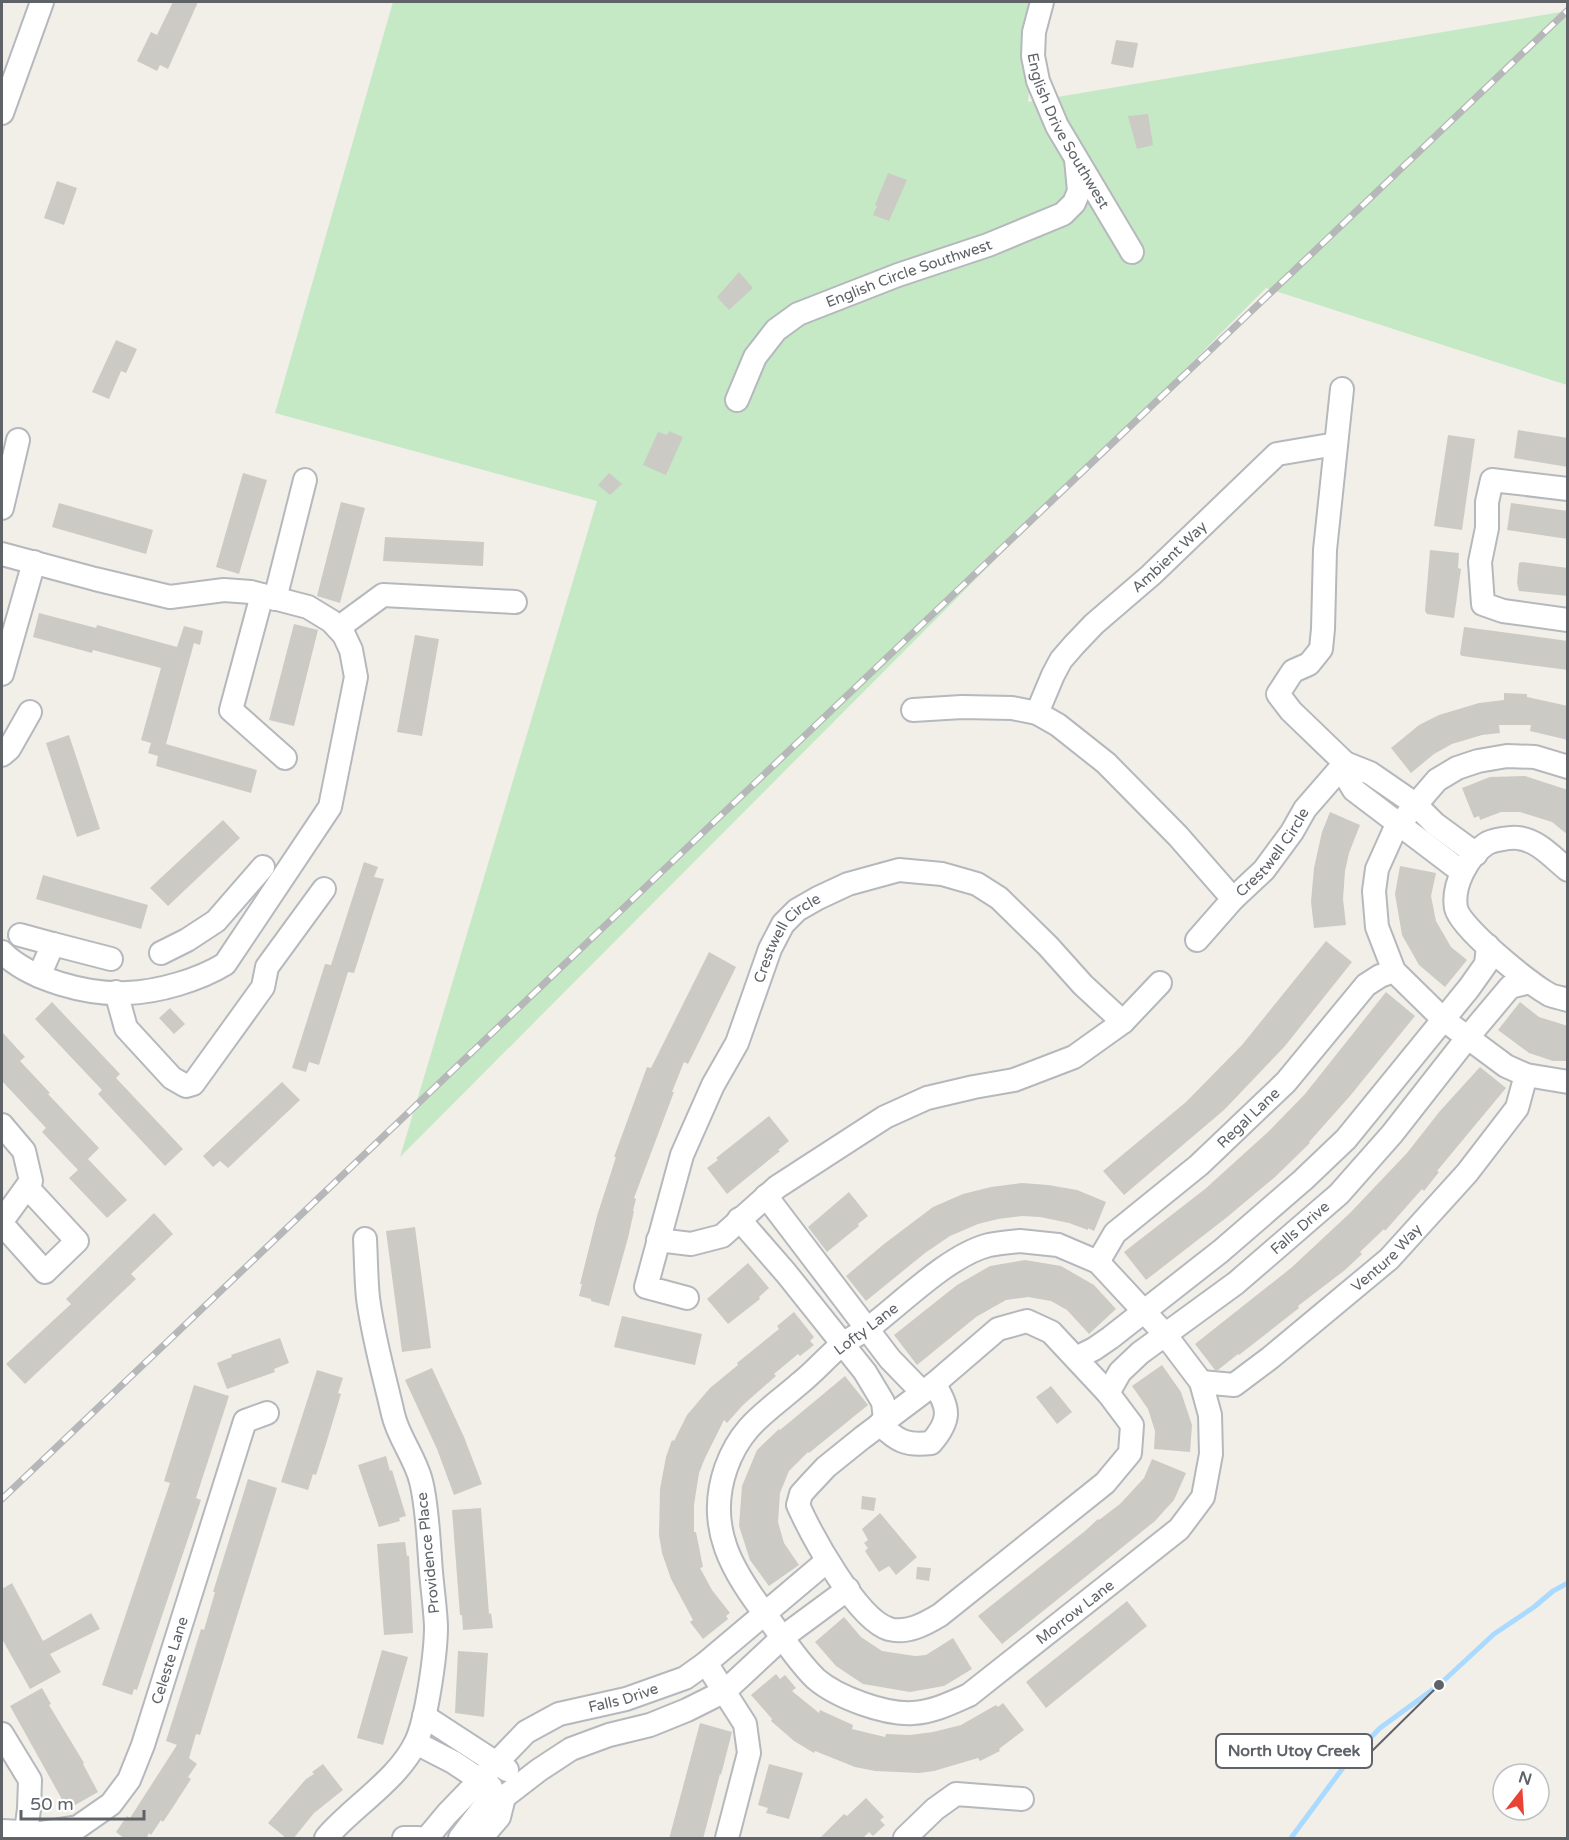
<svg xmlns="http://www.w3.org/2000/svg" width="1569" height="1840" font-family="'Varela Round',sans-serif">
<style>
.green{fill:#c5e8c5}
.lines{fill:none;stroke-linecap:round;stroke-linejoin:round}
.stream{stroke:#aadaff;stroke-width:5}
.building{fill:#cccac5}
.minor-casing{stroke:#b5b8bc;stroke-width:26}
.minor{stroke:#fff;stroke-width:22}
.rail-casing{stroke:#b6b7b8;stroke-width:7}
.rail{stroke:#fff;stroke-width:4.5;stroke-dasharray:14;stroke-linecap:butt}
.labels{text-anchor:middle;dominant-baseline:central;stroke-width:4.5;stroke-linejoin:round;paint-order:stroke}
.street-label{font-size:15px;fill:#5f6368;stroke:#fff}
.leader{fill:none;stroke:#5f6368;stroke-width:2}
.callout-dot{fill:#5f6368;stroke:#fff;stroke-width:2}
.callout{fill:#fff;stroke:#5f6368;stroke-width:2}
.callout-label{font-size:16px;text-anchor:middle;font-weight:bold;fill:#5f6368}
</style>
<rect width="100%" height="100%" fill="#f1efe8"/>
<path class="green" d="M393,2H1048L1033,52L1028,102L1567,11V385L1266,288L400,1157L597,501L275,413Z"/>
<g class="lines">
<path class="stream" d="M1291,1838L1345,1765L1380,1728L1439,1685L1494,1634L1534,1607L1553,1591L1568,1583"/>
</g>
<path class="building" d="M173,2H198L168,69L160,65L157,71L137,61L151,32L157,35Z
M1116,40L1138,43L1133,68L1111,64Z
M1148,114L1153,145L1137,149L1128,116Z
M888,173L907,180L889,221L873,215L877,206L875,205Z
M57,181L77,188L64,225L44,218Z
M739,272L753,288L729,310L717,297Z
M116,340L137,349L127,371L126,373L121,371L109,399L92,392Z
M1518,430L1568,438V467L1514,458Z
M669,431L683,437L666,475L643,465L658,432L667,435Z
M1448,435L1475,439L1462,530L1434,526Z
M243,473L267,480L239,574L216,567Z
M609,473L622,484L610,495L598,485Z
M341,502L365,508L340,603L317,596Z
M59,503L153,530L146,554L52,527Z
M1511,503L1568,511V539L1507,530Z
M385,537L484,542L483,566L383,561Z
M1430,550L1459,553L1458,568L1461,569L1454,618L1427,614L1425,611Z
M1522,562L1568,568V596L1519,591L1517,583L1519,563Z
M39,613L96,628L97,625L177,647L184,626L203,631L200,645L194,643L166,744L257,770L251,793L156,766L158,756L148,753L151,743L141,740L161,668L93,650L92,653L33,637Z
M294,624L318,630L294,726L269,720Z
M1464,627L1568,641V670L1462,656L1460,654Z
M415,635L439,639L422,736L397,732Z
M1504,693L1527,694V697L1568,706V740L1530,731L1531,725H1499L1500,733L1482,735L1452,744L1434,754L1411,773L1391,748L1419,725L1439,715L1479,703L1504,700Z
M69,735L100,829L77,837L46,743Z
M1525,776L1568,790V835L1552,822L1520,812H1501L1480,820L1479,816L1474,818L1462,788L1490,777Z
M1330,812L1360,825L1349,853L1345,871L1343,899L1346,925L1314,928L1311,902L1314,868L1322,832Z
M223,820L240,838L168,906L150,888Z
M364,862L378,867L374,877L384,879L354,973L348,972L319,1065L309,1062L306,1072L292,1068L325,964L331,965Z
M1400,866L1436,873L1431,896L1436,921L1451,947L1467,960L1445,987L1419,965L1402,935L1395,894Z
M43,875L148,905L141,929L36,899Z
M1326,941L1352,962L1285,1046L1224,1110L1124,1195L1103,1171L1186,1102L1242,1045Z
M709,952L736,967L688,1064L684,1062L672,1092H674L634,1198L636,1199L633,1211H634L628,1238L609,1306L591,1301V1299L579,1296L582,1284H580L597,1216L616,1157H614L647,1067L651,1068Z
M1386,992L1415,1016L1350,1096L1309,1142L1310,1143L1275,1177L1226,1218L1146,1280L1124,1252L1205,1189L1268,1132L1305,1094Z
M52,1002L120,1074L116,1078L183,1149L165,1166L98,1094L102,1090L35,1019Z
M1520,1002L1539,1017L1568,1026V1061H1553L1529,1053L1498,1030Z
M170,1008L185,1024L174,1034L159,1018Z
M2,1032L25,1057L20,1061L50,1093L48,1094L99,1148L88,1159L127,1200L107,1218L69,1178L78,1170L42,1132L46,1128L2,1081Z
M1480,1067L1506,1088L1437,1171L1439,1172L1424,1191L1422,1189L1385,1231L1384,1229L1360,1252L1362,1254L1345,1270L1298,1306L1299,1308L1239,1355L1238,1354L1218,1370H1215L1195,1344L1291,1268L1350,1213L1407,1153L1440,1111Z
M282,1082L300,1100L228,1168L220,1161L213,1167L203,1156Z
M769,1116L789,1141L778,1150L780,1151L727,1194L707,1168L718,1160L716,1158Z
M1022,1183L1048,1185L1077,1190L1106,1202L1094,1231L1088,1228V1230L1069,1223L1040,1217L1022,1216L998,1219L978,1224L950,1236L925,1253L866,1301L846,1276L884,1244L933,1207L963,1194L991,1187Z
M849,1192L868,1216L858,1224L859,1226L827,1252L808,1227Z
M154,1213L173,1234L131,1274L136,1279L25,1384L6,1364L71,1304L66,1299Z
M415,1227L431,1348L402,1352L386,1231Z
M1025,1260L1061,1266L1094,1285L1116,1309L1089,1334L1067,1310L1051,1301L1028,1297L1006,1300L976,1317L917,1365L894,1335L957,1285L990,1266Z
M748,1263L769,1288L759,1297L760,1299L728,1324L707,1299Z
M794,1312L814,1337L810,1341L814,1345L800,1356L798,1354L774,1374L776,1376L743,1405L727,1423L724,1420L705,1458L699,1473L694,1505V1532H696L703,1567L700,1568L712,1590L730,1613L726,1616L728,1619L703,1639L690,1622L693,1620L671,1579L662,1553L659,1535L660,1489L666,1457L672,1440L674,1441L687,1415L710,1388L738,1365L737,1363L779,1329L777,1326Z
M622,1316L702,1334L695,1365L614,1347Z
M280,1338L289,1363L274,1369L275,1372L227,1389L217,1363L232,1357L231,1355Z
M1162,1365L1181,1392L1192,1425L1190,1452L1154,1449L1155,1431L1148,1409L1132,1386Z
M432,1368L464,1437L482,1484L454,1495L437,1449L405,1380Z
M317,1370L343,1378L338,1393L341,1394L326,1444L316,1475L313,1474L308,1490L281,1482Z
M845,1376L868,1405L809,1453L808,1452L789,1471L780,1493L778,1522L784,1543L799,1565L769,1586L750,1560L739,1526L742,1486L757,1450L779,1429L780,1430Z
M194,1385L229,1396L196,1498L201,1500L137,1690L134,1689L132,1695L102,1685L170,1483L164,1481Z
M1051,1386L1072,1412L1057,1424L1036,1397Z
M386,1456L390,1471L392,1470L406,1516L399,1518L400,1521L379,1527L358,1465Z
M1152,1459L1186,1473L1174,1500L1155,1521L1002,1644L978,1616L1085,1531L1098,1519L1099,1520L1120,1504L1144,1478Z
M248,1479L277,1488L200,1735L196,1734L189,1758L197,1764L188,1777L191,1779L173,1807L163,1822L161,1820L151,1835L149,1833L146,1839H125L116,1832L127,1816L130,1818L177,1745L166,1741L201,1629L204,1630L215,1592H213Z
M862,1496L876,1498L874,1511L861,1509Z
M481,1508L489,1614L491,1613L493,1628L463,1630L462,1615H460L452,1510Z
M880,1513L917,1557L896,1575L889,1566L879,1572L865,1551L868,1548L864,1543L868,1540L862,1529Z
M405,1542L407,1556H409L413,1633L384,1635L377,1544Z
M917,1567L931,1568L929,1581L916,1579Z
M12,1583L43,1641L91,1613L100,1629L50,1654L61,1672L30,1689L2,1639V1589Z
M1127,1601L1147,1626L1046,1708L1026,1682Z
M844,1617L861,1637L882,1651L915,1656L926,1655L953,1638L972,1669L944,1686L910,1692L863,1684L836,1666L815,1642Z
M382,1650L408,1657L383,1745L357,1738Z
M458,1651L488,1653L484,1717L455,1713Z
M776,1674L780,1679L785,1675L796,1688L792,1691L819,1713L820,1710L853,1725L852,1729L885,1737L886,1734L910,1735L933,1732L961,1725L996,1705L998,1707L1003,1703L1024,1730L999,1749L1000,1751L980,1761L978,1758L934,1771L919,1773L875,1771L855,1767L815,1751L814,1753L794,1741L771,1721L772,1719L751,1695Z
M42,1688L51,1704L49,1705L84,1763L83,1764L98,1792L70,1808L66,1801L64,1803L10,1706Z
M700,1723L732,1732L721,1775L720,1774L703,1839H669Z
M323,1764L343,1790L314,1813L293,1839H287L268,1823L306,1779L314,1774L312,1772Z
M769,1764L803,1773L789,1819L766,1813L768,1808L758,1805Z
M866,1798L884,1817L880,1820L885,1825L873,1836L869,1832L862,1839H819L844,1814L847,1816Z"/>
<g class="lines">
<defs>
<g id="minor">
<path id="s1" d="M1042,2L1034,32L1033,56L1038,81L1057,126L1132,252"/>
<path d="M2,113L42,2"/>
<path d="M1342,389L1325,550L1323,629L1321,649L1309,664L1293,671L1278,694L1291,711L1345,763L1370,773L1415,804L1435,824L1476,854"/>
<path id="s2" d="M737,400L755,357L776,330L798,314L898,275L988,245L1063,214L1074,203L1079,191L1076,159"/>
<path d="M1568,489L1492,480L1487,502V528L1480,562L1483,604L1503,611L1568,620"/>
<path d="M2,508L18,440"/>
<path d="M2,554L95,579L170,597L224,590L251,592L308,607L331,621L344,635L351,650L356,677L330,807L225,964C199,980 158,992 127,993C88,995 30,980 2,952"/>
<path d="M262,595L231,710L285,758"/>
<path d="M275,599L305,480"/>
<path d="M338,628L383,595L515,602"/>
<path d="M2,674L34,562"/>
<path d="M913,710L962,707L1012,708L1037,713L1058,725L1106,763L1178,836L1233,899"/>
<path id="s3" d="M1037,713L1053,675L1061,660L1074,645L1094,624L1151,575L1277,454L1336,444"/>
<path d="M2,755L9,749L30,712"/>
<path d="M1345,763V775L1354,790L1462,872"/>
<path d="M1568,767L1535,757L1507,756L1478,761L1457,768L1437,780L1395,829L1377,869L1374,891L1377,927L1394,971L1444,1020L1506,1066L1526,1075L1568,1082"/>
<path d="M1568,870C1553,858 1538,840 1518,838C1511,837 1492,840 1486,844C1468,856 1452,885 1456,908C1460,928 1530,984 1550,995C1555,997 1562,998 1568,1000"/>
<path d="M20,935L53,944"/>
<path id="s4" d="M1197,940L1233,899L1264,870L1292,832L1305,809L1345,763"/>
<path d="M161,953L187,940L216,921L263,867"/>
<path d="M39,976L53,944L111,959"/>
<path d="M116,992L126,1028L172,1078L186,1086L193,1084L263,987L267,967L324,889"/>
<path d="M2,1125L24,1151L31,1181L2,1221"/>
<path d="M766,1196L890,1359L922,1392"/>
<path d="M739,1219L786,1273L865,1372L883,1402L885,1420"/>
<path d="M2,1224L45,1272L77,1241L27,1187"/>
<path d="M658,1240L691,1244L722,1236L777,1187L885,1117L927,1098L974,1087L1014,1080L1074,1057L1123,1022L1160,983"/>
<path d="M1020,1241L1058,1245L1098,1262L1164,1333L1201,1382L1210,1415L1211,1454L1203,1497L1179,1529L969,1695C951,1703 933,1712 913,1713C885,1715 837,1697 816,1679C798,1662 783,1638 768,1618C733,1572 705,1528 726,1468C741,1425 767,1412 799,1384C813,1373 825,1359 839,1347C848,1339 860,1334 870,1327C903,1302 949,1255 989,1245C999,1243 1010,1242 1020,1241Z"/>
<path id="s5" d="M1098,1262L1115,1233L1199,1165L1286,1082L1366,985L1380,976L1394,971"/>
<path id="s6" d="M687,1298L646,1287L682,1155L713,1085L737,1043L770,949L783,924L797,910L818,898L848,884L899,870L942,874L977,884L999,898L1048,946L1083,985L1123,1022"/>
<path d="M1027,1321L1051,1332L1108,1393L1132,1425L1130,1453L1105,1483L940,1615C925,1624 907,1634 889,1629C857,1619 812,1536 798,1505L801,1494L810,1484L826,1467L862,1438L934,1384L998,1329Z"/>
<path d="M1076,1358L1094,1349L1110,1338L1221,1251L1303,1180L1346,1139L1469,988L1486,964L1488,946"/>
<path id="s7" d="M1201,1382L1234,1385L1270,1358L1389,1259L1467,1173L1517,1108L1526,1075"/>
<path id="s8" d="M1108,1393L1120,1372L1140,1353L1236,1283L1339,1194L1392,1134L1468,1037L1510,987L1530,982"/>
<path d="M880,1424C897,1441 906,1446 931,1443C951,1420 950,1408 934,1384"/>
<path d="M706,1663L745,1724L749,1753L727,1838"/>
<path d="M424,1716L507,1770"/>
<path d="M2,1734L30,1780L29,1809L26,1832"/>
<path d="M416,1743L453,1762L491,1787"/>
<path id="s9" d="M2,1831L40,1833L78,1827L111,1804L129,1780L143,1745L245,1421L267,1413"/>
<path d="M326,1838C352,1807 398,1780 416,1742C427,1719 436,1652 436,1626C435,1603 431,1580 430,1558C428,1533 427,1505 421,1481C415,1457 398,1437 393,1414C384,1375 373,1337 368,1298C366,1278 366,1258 365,1239"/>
<path d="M404,1838H418"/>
<path id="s10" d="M427,1838L447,1814L526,1732L559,1714L626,1699L685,1678L706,1663L827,1561"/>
<path d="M460,1838L487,1803L504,1797L539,1770L571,1749L609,1735L650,1725L687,1710L725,1691L783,1637L848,1589"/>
<path d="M481,1838L499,1817L504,1797"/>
<path d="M905,1838L935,1809L956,1794L1022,1799"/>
</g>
</defs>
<use href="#minor" class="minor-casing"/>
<use href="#minor" class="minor"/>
<defs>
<path id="rail" d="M2,1499L1568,10"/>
</defs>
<use href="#rail" class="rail-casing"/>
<use href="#rail" class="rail"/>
</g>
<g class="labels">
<g class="street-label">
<text stroke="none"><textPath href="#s1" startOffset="138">English Drive Southwest</textPath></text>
<text stroke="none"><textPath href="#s2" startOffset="226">English Circle Southwest</textPath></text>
<text stroke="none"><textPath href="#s3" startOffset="208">Ambient Way</textPath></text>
<text stroke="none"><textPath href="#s4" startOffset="116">Crestwell Circle</textPath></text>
<text stroke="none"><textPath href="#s6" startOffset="423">Crestwell Circle</textPath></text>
<text stroke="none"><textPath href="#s5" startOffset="210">Regal Lane</textPath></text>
<text stroke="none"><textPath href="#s8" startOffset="255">Falls Drive</textPath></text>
<text stroke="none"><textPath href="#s7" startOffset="232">Venture Way</textPath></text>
<text transform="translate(866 1329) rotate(-37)">Lofty Lane</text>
<text transform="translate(428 1553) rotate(-96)">Providence Place</text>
<text transform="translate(1075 1612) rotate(-38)">Morrow Lane</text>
<text stroke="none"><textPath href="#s9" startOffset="273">Celeste Lane</textPath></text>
<text stroke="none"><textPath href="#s10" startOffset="249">Falls Drive</textPath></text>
</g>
</g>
<path class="leader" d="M1439 1685L1372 1751"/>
<circle class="callout-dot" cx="1439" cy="1685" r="6"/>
<rect class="callout" x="1216" y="1734" width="156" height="34" rx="6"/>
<g class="callout-label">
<text x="1294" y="1756">North Utoy Creek</text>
</g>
<rect width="1569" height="1840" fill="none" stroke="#5f6368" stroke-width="6"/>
<g transform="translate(1521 1792) rotate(17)"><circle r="28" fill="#ffffff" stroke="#bfc1c3" stroke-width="1.5"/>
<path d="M0-4.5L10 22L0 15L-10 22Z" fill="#ea4335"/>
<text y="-9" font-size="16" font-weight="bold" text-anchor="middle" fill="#5f6368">N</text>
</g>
<path d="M21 1810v9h123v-9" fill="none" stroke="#5f6368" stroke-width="3"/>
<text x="30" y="1810" font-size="18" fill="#5f6368" stroke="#ffffff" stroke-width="4.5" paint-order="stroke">50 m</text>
</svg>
